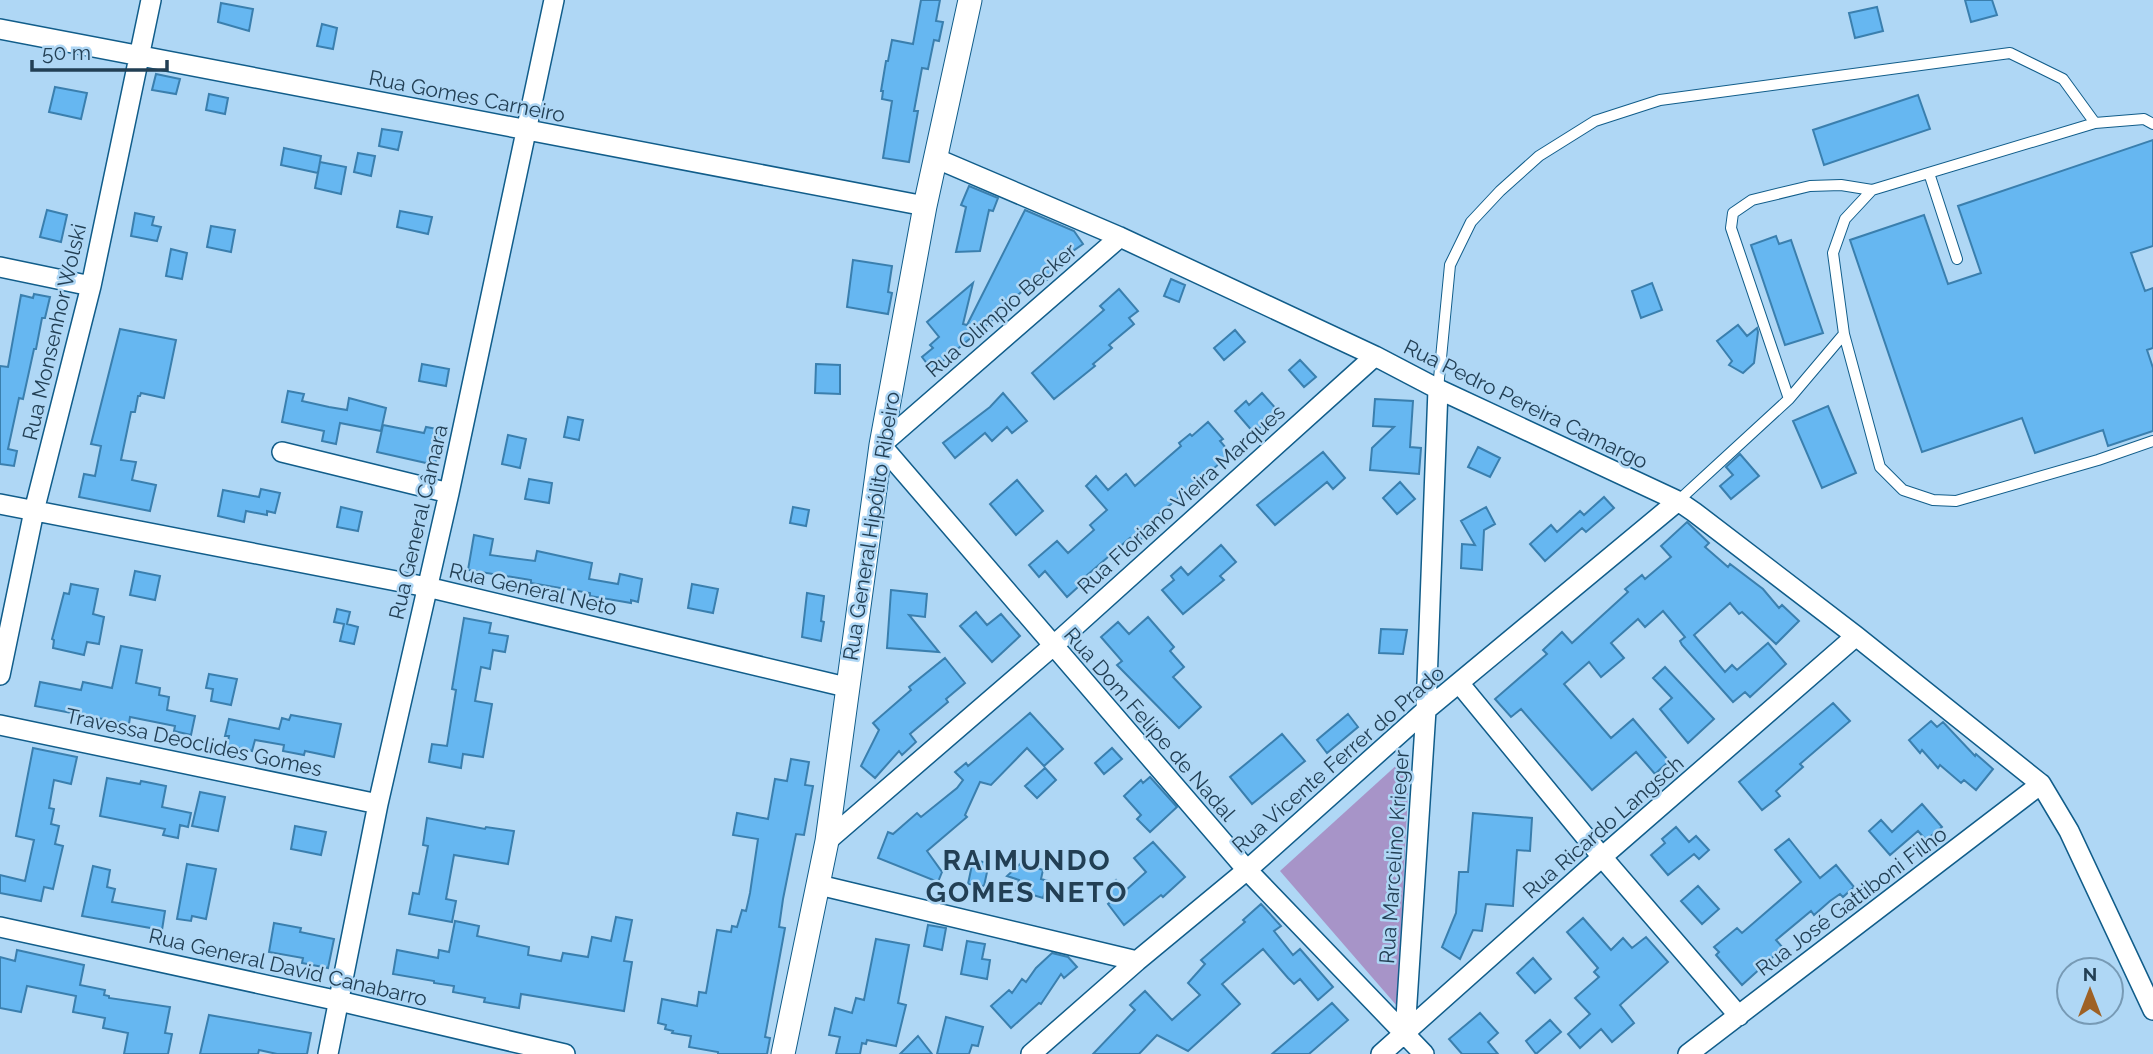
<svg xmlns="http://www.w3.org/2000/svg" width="2153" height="1054" font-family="Raleway,sans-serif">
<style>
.green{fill:#a794c8}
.building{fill:#66b7f1;stroke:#3a7fae;stroke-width:2}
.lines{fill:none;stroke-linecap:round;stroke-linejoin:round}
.service-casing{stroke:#115d8a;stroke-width:12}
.minor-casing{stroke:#115d8a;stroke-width:22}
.tertiary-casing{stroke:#115d8a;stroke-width:25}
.service{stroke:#fff;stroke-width:10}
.minor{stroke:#fff;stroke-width:19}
.tertiary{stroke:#fff;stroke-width:23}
.labels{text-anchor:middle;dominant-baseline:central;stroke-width:5;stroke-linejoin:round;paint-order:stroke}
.street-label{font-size:21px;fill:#223f54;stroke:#afd7f5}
.district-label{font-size:28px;font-weight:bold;letter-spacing:2px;fill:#223f54;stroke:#afd7f5}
</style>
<rect width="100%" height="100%" fill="#afd7f5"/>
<path class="green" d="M1410,753L1397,1006L1280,871Z"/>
<path class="building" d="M921,0H940L936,21L943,22L939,41L934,40L928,69L922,68L914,111H918L909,162L883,158L892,101L882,99L883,91H881L886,61H888L892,40L913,44Z
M1965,0H1992L1997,15L1971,22Z
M221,3L253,9L249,31L218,22Z
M1877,7L1883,31L1855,38L1849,13Z
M322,24L337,28L333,49L317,46Z
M156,74L180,79L176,94L152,90Z
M55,87L87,93L81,119L49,112Z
M209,94L228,98L225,114L206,110Z
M1918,95L1930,129L1824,165L1813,130Z
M382,129L402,132L398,150L379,146Z
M2153,140V246L2131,253L2145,291L2153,288V348L2147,350L2153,368V431L2108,446L2103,430L2035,453L2022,418L1922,452L1850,240L1924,215L1948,284L1981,273L1958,206Z
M284,148L321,156L318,173L281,165Z
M358,153L375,156L371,176L354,172Z
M320,162L346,167L341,194L315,188Z
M969,186L998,198L993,211L989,210L980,251L956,252L966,207L961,205Z
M47,210L67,215L61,242L40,237Z
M1025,210L1074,231L1083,244L1063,258L1066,264L1048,275L1050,278L1028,291L1026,288L993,316L995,318L932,370L922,357L933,348L930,345L939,337L927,322L973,283L963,324L967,325Z
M400,211L432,217L428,234L397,227Z
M135,213L154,217L152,225L161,227L157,241L131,236Z
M211,226L235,230L231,252L207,247Z
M1776,236L1779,244L1791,240L1823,333L1785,345L1751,245Z
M171,249L187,253L182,279L166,276Z
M853,260L892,266L888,292L892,293L888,314L847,307Z
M1171,279L1185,285L1179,302L1164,296Z
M1652,283L1662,310L1641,318L1632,291Z
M1119,289L1138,311L1129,318L1134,324L1109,345L1112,348L1093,364L1095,366L1054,399L1032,373L1104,310L1100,306Z
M34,294L50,297L45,318H42L36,349H34L23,399L19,398L8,449L17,451L14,466L0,464V366L8,367L21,295L33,298Z
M1738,325L1747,336L1757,328L1758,332L1754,363L1743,373L1729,365L1732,361L1717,341Z
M120,329L176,340L164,398L141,393L140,396H138L135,412H131L121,460L136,462L132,480L156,485L150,511L79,497L84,474L95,476L101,446L91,444Z
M1235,330L1245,342L1224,360L1214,348Z
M1300,360L1316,377L1304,387L1289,370Z
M422,364L449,369L446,386L419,381Z
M816,364L840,365V394L815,393Z
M288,391L304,394L302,401L329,407L347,410L349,398L386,408L381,431L340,423L336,444L322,441L324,431L282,422Z
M1003,393L1027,421L1012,433L1007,427L992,441L985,433L955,458L943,443L990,407Z
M1262,393L1278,411L1254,433L1235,411L1246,401L1249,405Z
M1375,399L1413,401L1410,447L1421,448L1419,474L1370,470L1372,448L1394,427L1373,426Z
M1828,406L1856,473L1822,488L1793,421Z
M568,417L583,420L579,440L564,437Z
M1208,422L1223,439L1220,441L1231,454L1141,529L1146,535L1135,544L1130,538L1086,576L1088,578L1067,597L1045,571L1039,577L1029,565L1057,541L1068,553L1094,530L1090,525L1107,510L1086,486L1096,476L1108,490L1126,474L1135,486L1181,446L1179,443L1190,434L1192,436Z
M383,425L424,433L426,427L442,430L435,465L377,452Z
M508,435L526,439L520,468L502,464Z
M1478,447L1500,458L1490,477L1468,467Z
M1323,452L1345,478L1333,489L1327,482L1275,525L1257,505Z
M1740,454L1759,476L1731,499L1720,486L1733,475L1726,467Z
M529,479L552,483L549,503L525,499Z
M1017,480L1043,511L1016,535L990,504Z
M1400,482L1415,499L1397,514L1383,498Z
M261,489L280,493L275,513L267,511V515L246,511L244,522L218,516L223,490L259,497Z
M1604,497L1614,508L1586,532L1582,528L1545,561L1530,544L1551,525L1557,532L1580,511L1584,515Z
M341,507L362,512L358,531L337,527Z
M793,507L809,510L806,526L790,523Z
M1486,507L1495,524L1484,530L1482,570L1461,568L1462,544L1475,545L1461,521Z
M1687,522L1709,543L1705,547L1728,567L1730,564L1763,589L1779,608L1782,605L1799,621L1776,644L1742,612L1739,614L1730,603L1694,635L1725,672L1732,665L1737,670L1768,643L1786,664L1750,697L1745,692L1733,702L1682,645L1680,641L1685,637L1663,611L1645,627L1638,619L1611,643L1624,658L1601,677L1589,662L1564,684L1611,738L1633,719L1669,761L1655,774L1636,752L1592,790L1521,709L1511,717L1495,699L1547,654L1543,650L1562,632L1572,643L1628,592L1625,589L1642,575L1645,579L1671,557L1661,546Z
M474,535L493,539L490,555L535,561L537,551L592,563L589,579L618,584L620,574L642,579L638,602L631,600V603L590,596V593L531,583V580L468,570Z
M1221,545L1236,562L1220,576L1224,580L1183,614L1162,590L1174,580L1171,576L1181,567L1188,575Z
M135,571L160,576L155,600L130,595Z
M71,584L98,589L93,614L104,617L99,644L87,642L84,655L53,648L54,640L52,639L64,593L69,594Z
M692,584L718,589L713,613L688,608Z
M891,590L927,594L925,617L909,615L939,652L887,648Z
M807,593L824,596L821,621L824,622L821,641L802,637Z
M337,609L350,612L347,624L358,627L354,644L340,641L344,624L334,622Z
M976,612L987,625L1001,614L1020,636L992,662L960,626Z
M1148,617L1174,647L1170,651L1184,667L1173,677L1201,707L1179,728L1117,665L1122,661L1101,637L1118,622L1129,634Z
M464,618L491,623L489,633L508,636L505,652L493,650L490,669L481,667L475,701L492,704L483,757L463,754L461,768L429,762L432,744L447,746L456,690L452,689Z
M1381,629L1407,630L1403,654L1379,653Z
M121,646L142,650L136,683L160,688L159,695L169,697L167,710L195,716L191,735L174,731L175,726L130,717L129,724L35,706L40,682L81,690L83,682L112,688Z
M945,658L965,683L946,699L948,702L910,734L916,742L902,755L899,751L875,778L861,766L879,730L873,723L911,690L909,687Z
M1665,667L1714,719L1688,743L1660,709L1672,698L1653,678Z
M209,674L237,679L231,705L211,701L213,689L206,688Z
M1833,703L1850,721L1800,764L1803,767L1776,791L1780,796L1762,810L1739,782Z
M1030,713L1063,749L1044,766L1027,748L991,785L980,782L965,815L967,817L927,851L942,872L938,882L878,858L888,832L893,834L917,813L921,817L957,788L963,780L955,772L966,763L968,766Z
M1348,714L1358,727L1327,753L1317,740Z
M291,715L341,724L334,757L305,751L304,755L283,751L284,745L255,740L252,751L227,746L229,736H225L229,719L279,729L282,718L289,720Z
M1931,721L1937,727L1943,722L1975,756L1976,754L1993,769L1976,790L1964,780L1961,783L1940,765L1938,768L1922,750L1920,753L1909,740Z
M1282,734L1305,761L1252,804L1230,777Z
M33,748L77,757L71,784L54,780L49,808L54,809L51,824L59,826L55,844L63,846L53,889L44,887L41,901L0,893V875L25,881L34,840L16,836Z
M1112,748L1122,759L1104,774L1095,763Z
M791,759L809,762L805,785L813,786L804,835L796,834L783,899L779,927L785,928L765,1037L770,1038L767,1054H718V1052L689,1047L691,1036L672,1033L673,1031L665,1029L666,1025L658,1023L662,999L697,1006L699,992L706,993L717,930L731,932L732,926L737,927L742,910L746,911L750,893L758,839L733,835L737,813L768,819L775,779L787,781Z
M1045,768L1056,780L1037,798L1025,786Z
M1150,777L1177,807L1150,832L1137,819L1141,815L1124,796L1141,780L1143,783Z
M107,778L140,784L141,781L166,786L162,807L191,813L188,827L180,825L178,838L163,835L165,829L100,816Z
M200,792L225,797L218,831L192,826Z
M1922,804L1942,827L1926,840L1918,831L1890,855L1869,831L1881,820L1892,832Z
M1473,813L1532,818L1530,851L1517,850L1513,906L1486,904L1482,931L1473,930L1460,959L1442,947L1456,913L1459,872H1468Z
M427,818L485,829L486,827L514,831L508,864L454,855L446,899L456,901L452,922L409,914L413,893L419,894L428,846L423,845Z
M295,826L326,832L321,855L291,849Z
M1676,827L1689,842L1696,836L1709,850L1699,859L1694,854L1668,875L1651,855L1665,843L1662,839Z
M1789,839L1820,878L1836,865L1854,887L1843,897L1840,894L1830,901L1814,915L1811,911L1776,940L1783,948L1742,985L1716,955L1719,952L1714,947L1737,928L1742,933L1801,882L1775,850Z
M1153,842L1185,877L1163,897L1161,895L1124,925L1108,904L1113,900L1105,890L1116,880L1125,891L1146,872L1134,858Z
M973,860L989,863L984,886L968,884Z
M1021,863L1043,870L1041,879L1048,881L1043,898L1016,890L1019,880L1007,876Z
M187,864L216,869L206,919L192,916L191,921L177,919Z
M93,866L110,870L107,887L115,889L112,902L165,911L162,930L82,916Z
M1698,886L1719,909L1702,924L1681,901Z
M1261,904L1281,926L1274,931L1293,955L1300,949L1333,987L1318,1000L1300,979L1294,984L1288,978L1263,949L1222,984L1240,1004L1188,1051L1157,1035L1139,1054H1093L1135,1010L1130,1005L1145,991L1172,1020L1200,995L1188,983L1205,964L1201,960L1245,922L1243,920Z
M616,917L632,920L624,961L632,962L624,1011L521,994L519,1008L484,1002L485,998L453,992L454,986L434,983V981L393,974L397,950L438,958L439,950L449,952L455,921L479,926L477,936L529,947L528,955L561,961L563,953L588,957L592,937L611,941Z
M1583,918L1611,950L1623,938L1632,948L1646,937L1668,962L1620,1005L1634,1023L1612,1042L1601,1029L1580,1048L1568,1034L1590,1014L1575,998L1599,977L1594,972L1598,968L1567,932Z
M274,923L301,928L300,932L334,939L328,968L302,963L303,958L269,952Z
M928,925L946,928L942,950L924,946Z
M876,939L909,945L898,1003L906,1005L896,1046L867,1040L866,1044L862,1043L860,1054H836L840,1037L829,1035L835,1008L852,1013L856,998L864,1000Z
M967,941L985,944L982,959L990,960L987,979L961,974Z
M17,950L84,965L80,985L105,990L104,995L109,996V998L170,1007L165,1033L172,1034L168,1054H124L128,1033L103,1028L105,1018L73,1012L76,996L27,986L21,1012L0,1008V957L15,961Z
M1052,953L1068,957L1077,967L1064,978L1061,974L1041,1004L1039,1003L1011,1028L991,1006L1009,990L1012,993L1022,979L1026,982L1036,968Z
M1533,958L1551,979L1535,993L1517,973Z
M1332,1003L1348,1020L1309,1054H1272Z
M1480,1013L1498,1033L1488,1042L1498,1054H1462L1449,1039Z
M209,1015L311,1033L307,1054H277L259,1050L258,1054H200Z
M946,1017L983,1027L978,1046L972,1045L969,1054H937Z
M1550,1020L1561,1032L1536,1054L1526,1041Z
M918,1036L932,1054H900Z"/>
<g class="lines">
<defs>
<path id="service" d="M1929,173L1957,259
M1844,334L1880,467L1903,490L1933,500L1956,501L2098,460L2153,441
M1438,389L1450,265L1471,222L1500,191L1539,156L1595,121L1660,100L2010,53L2063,79L2095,123
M1789,399L1731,228L1733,213L1752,200L1810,186L1841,185L1872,190
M1678,501L1789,399L1844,334L1833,253L1845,219L1872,190L2095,123L2144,119L2153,124"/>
<path id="minor" d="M0,29L925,206
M935,158L1120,237L1375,356L1438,389L1678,501L1694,512L1856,636L2041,784L2069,831L2153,1010
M1120,237L881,445L1247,870L1424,1054
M0,267L91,286
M282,452L449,493
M0,504L427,587L846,687
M0,675L34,511L91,286L151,0
M1459,683L1602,857L1739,1016
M0,725L378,804
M827,841L1053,646L1375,356
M819,885L1137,961
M0,927L339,1001L565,1054
M1405,1033L1426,710L1438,389
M328,1054L378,804L449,493L554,0
M1031,1054L1137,961L1247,870L1426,710L1678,501
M1381,1054L1602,857L1856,636
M1688,1054L2041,784"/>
<path id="tertiary" d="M783,1054L827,841L881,445L925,206L970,0"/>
</defs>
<use href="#service" class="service-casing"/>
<use href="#minor" class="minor-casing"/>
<use href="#tertiary" class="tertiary-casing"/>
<use href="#service" class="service"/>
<use href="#minor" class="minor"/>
<use href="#tertiary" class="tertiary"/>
</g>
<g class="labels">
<g class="street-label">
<text transform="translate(467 96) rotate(11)">Rua Gomes Carneiro</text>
<text transform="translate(1001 310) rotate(-41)">Rua Olimpio Becker</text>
<text transform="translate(54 332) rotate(-77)">Rua Monsenhor Wolski</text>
<text transform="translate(1526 404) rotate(26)">Rua Pedro Pereira Camargo</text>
<text transform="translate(1181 499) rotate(-42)">Rua Floriano Vieira Marques</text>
<text transform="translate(418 522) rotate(-77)">Rua General Câmara</text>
<text transform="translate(871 526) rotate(-81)">Rua General Hipólito Ribeiro</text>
<text transform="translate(533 589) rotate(13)">Rua General Neto</text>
<text transform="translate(1150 724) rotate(49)">Rua Dom Felipe de Nadal</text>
<text transform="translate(194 742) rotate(12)">Travessa Deoclides Gomes</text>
<text transform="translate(1338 759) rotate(-41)">Rua Vicente Ferrer do Prado</text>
<text transform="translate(1603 827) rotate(-41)">Rua Ricardo Langsch</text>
<text transform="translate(1394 857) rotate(-86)">Rua Marcelino Krieger</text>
<text transform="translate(1851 901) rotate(-37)">Rua José Gattiboni Filho</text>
<text transform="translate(288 967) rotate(13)">Rua General David Canabarro</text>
</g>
<g class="district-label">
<text x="1027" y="860">RAIMUNDO<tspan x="1027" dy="32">GOMES NETO</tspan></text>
</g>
</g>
<g transform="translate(2090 991)"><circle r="33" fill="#afd7f5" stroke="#779ab5" stroke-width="2"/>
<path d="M0-5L12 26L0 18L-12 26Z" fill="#9e6125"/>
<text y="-10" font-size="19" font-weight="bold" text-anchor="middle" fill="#223f54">N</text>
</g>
<path d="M32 60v10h135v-10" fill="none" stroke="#223f54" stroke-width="3.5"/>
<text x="42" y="60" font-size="21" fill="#223f54" stroke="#afd7f5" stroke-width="5" paint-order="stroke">50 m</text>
</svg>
